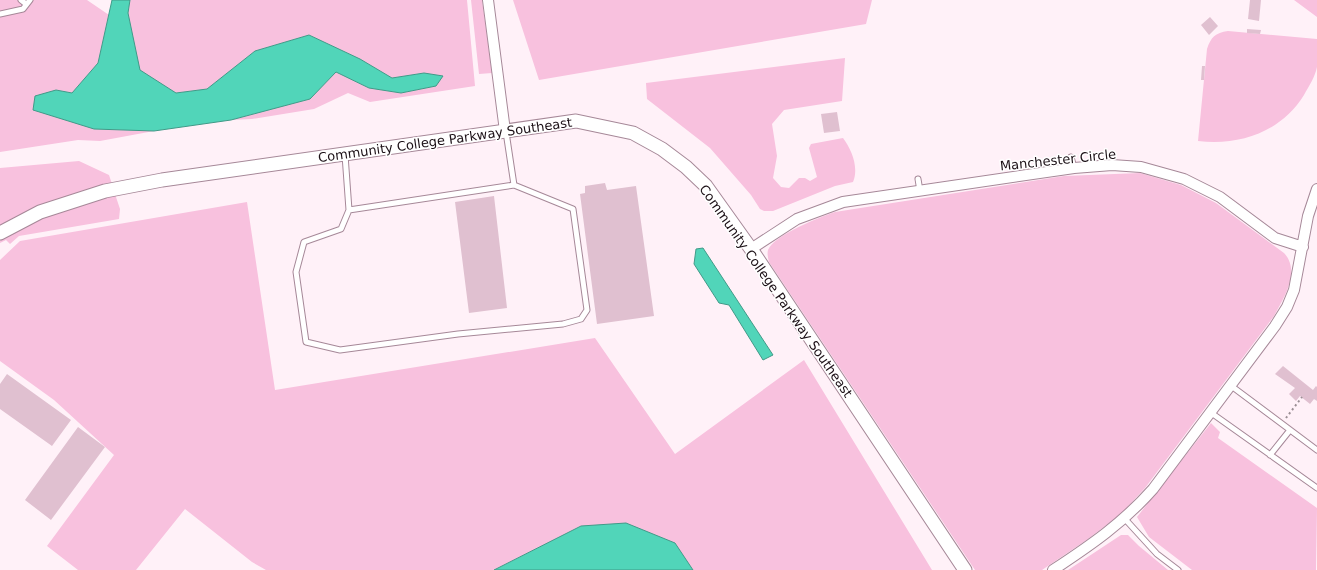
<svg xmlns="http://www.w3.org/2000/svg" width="1317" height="570" font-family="'DejaVu Sans',sans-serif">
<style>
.green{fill:#f8c1de}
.water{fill:#51d5b9;stroke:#419a88}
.building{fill:#e0c0d0}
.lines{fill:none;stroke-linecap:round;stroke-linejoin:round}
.service-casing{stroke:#a68898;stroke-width:7}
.minor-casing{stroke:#a68898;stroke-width:12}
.tertiary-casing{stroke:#a68898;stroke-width:15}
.path{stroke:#9a8e94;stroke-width:2;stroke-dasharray:2 3;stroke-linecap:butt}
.service{stroke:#fff;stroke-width:5}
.minor{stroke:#fff;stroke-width:10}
.tertiary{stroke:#fff;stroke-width:13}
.labels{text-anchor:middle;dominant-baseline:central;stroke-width:3;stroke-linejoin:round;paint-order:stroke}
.street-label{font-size:13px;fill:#1b1016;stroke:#fff}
</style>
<rect width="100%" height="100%" fill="#fff1f8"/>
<path class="green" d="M0,0H87L109,15L98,63L72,93L56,90L94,129L154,131L100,141L78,140L0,152Z
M130,0H467L475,86L370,102L348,93L314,109L252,119L231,120L310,99L336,72L369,88L401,93L436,86L424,73L392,78L360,59L309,35L255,51L207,89L176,93L139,70L128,13Z
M471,0H482L492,73L479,74Z
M513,0H872L866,24L539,80Z
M1293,0H1317V17L1294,0Z
M1228,31L1317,39C1317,48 1317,58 1317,67C1315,77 1309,86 1304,95C1281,132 1240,146 1198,141L1207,49C1211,37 1215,33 1228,31Z
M845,58L842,101L784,110L772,124L777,156L773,178L781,187L789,188L799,178H805L810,181L817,177L809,148L811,144L843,138C852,150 859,168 853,182L835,186L773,211H764L760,209L751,195L710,148L647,99L646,83Z
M79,161L109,175L112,184L0,226V168Z
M1140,173L1181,185L1216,203L1284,253C1301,271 1284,298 1274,316L1145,488L1121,514L1088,539L1042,570H975L769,262C768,258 767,254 768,250C774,235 820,217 835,212L1064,176Z
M115,194L120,209L119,219L19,236L10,244L6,240L0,243V239L43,217Z
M247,202L275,390L595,338L675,454L804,360L932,570H693L675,543L581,526L494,570H266L252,562L185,509L136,570H78L47,546L114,455L54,400L0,361V260L20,241Z
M1211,423L1220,432L1218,438L1317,508L1316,570H1192L1149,537L1137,517Z
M1121,535H1128L1139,546L1168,570H1068Z"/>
<path class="water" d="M112,0H130L128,13L140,70L176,93L207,89L255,51L309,35L360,59L392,78L424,73L443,76L436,86L401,93L369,88L336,72L310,99L231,120L154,131L94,129L33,110L35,96L56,90L72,93L98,63Z
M703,248L773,355L763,360L729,305L719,303L694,264L696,249Z
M626,523L675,543L693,570H494L581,526Z"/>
<path class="building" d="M1250,0H1261L1259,21L1248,19Z
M1210,17L1218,26L1209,35L1201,25Z
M1247,29L1261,30L1260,34L1247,33Z
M1202,66H1205L1204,80H1201Z
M837,112L840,131L824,133L821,114Z
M605,183L607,190L636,186L654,316L597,324L580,194L585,193V186Z
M494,196L507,308L469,313L455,202Z
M1283,366L1313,390L1316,386L1317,387V401L1314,399L1310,404L1300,396L1296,401L1289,394L1295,388L1275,374Z
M7,374L71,420L52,446L0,409V384Z
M78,427L105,447L51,520L25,500Z"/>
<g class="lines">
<defs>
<path id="service" d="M21,0L26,4
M0,14L23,9L30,0
M506,132L514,185
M345,155L349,210L341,229L304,242L296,272L306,342L340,350L458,334L563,324L581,319L587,310L573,209L514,185L349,210
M1071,157L1074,168
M918,179L920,191
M1230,385L1317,450
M1210,412L1317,488
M1270,455L1290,430
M1125,519L1157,554L1178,570"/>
<path id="minor" d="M488,0L505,131
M751,249L797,219L843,202L1074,168L1112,165L1141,167L1184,179L1220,197L1275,238L1303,247
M1053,570C1091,545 1123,523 1153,489L1275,326L1287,307L1294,290L1308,216L1317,189"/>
<path id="tertiary" d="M0,233L40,212L105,191L162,180L576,121L633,133L662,149L686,167L706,186L751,249L965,570"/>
</defs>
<use href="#service" class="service-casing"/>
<use href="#minor" class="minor-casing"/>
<use href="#tertiary" class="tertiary-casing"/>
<path class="path" d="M1286,418L1302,397"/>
<use href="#service" class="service"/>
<use href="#minor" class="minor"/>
<use href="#tertiary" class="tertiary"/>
</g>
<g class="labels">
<g class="street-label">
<text transform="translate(445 140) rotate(-8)">Community College Parkway Southeast</text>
<text transform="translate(1058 160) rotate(-6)">Manchester Circle</text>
<text transform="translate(776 291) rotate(55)">Community College Parkway Southeast</text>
</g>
</g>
</svg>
